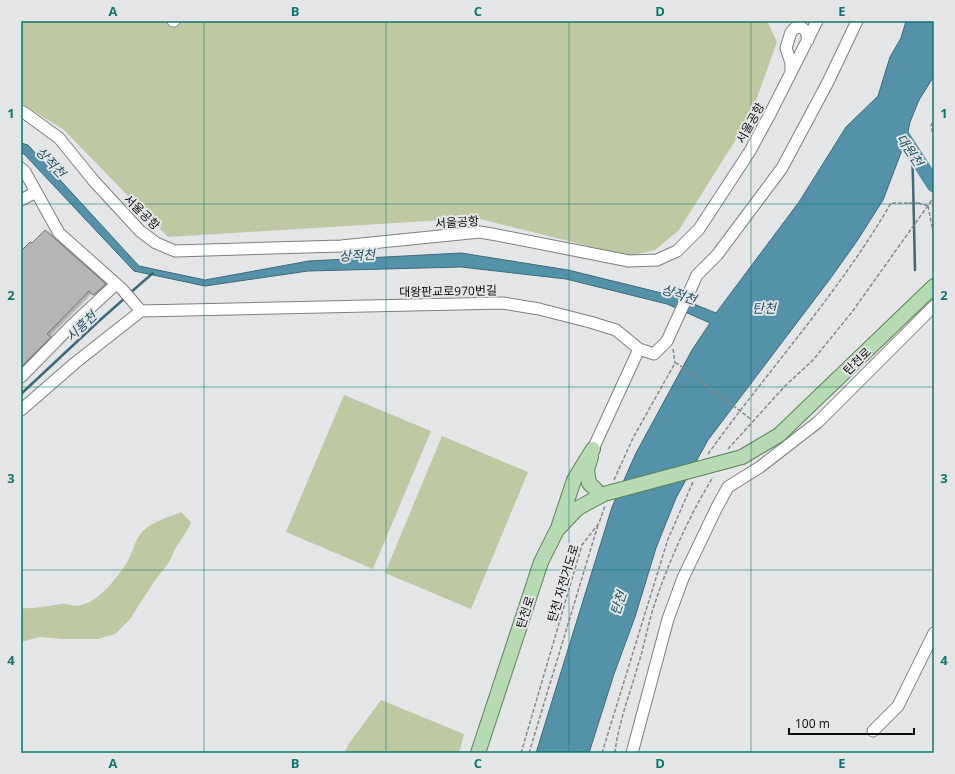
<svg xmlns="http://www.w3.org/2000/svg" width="955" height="774" font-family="'Open Sans','Noto Sans KR',sans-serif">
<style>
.green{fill:#bec8a3}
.water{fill:#5492a9;stroke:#3f6a7a}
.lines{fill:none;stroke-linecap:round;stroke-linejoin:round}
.stream{stroke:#3f6a7a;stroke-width:2.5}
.river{stroke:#5492a9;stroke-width:15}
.building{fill:#b5b5b6;stroke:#757576;filter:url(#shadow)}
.minor-casing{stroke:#7e7f7f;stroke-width:13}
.major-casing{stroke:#5c8356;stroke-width:16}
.path{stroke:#888889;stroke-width:1.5;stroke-dasharray:4 2;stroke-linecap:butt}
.minor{stroke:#fff;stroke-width:11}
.major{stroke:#b6dab2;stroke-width:14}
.major-bridge-casing{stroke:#5c8356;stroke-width:16;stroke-linecap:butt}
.path-bridge{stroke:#888889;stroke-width:1.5;stroke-dasharray:4 2;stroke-linecap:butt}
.major-bridge{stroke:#b6dab2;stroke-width:14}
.grid{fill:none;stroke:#0f766e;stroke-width:1;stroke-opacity:0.55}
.labels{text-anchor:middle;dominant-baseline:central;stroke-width:4;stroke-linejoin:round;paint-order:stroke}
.street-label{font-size:12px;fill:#0d0d0d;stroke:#e4e5e6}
.water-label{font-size:13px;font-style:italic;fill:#1b4f61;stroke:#e4e5e6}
.neatline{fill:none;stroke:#0f766e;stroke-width:1.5}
.grid-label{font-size:13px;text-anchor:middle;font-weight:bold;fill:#0f766e}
</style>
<defs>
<filter id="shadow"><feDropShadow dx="3" dy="1.5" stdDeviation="1" flood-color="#0004"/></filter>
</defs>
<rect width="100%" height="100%" fill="#e4e5e6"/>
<path class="green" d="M21,21H767L777,42L750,117L679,230L655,250L628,256L476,218L168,237L64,130L21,103Z
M344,395L431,431L373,569L286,532Z
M442,436L528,472L471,609L385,573Z
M181,512L191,522L188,529L175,549L170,561L153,583L130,619L115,634L98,639H63L40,637L21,642V608C35,609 47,606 61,604C66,603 71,606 76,606C98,604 114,581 126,564C133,554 134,540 143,531C153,521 168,518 181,512Z
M381,700L464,734L459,753H344L348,745Z"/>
<path class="water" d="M906,21H934V76L919,100L910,122L907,137L883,200L857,241L830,279L708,440L676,498L656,548L635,617L614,674L589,753H536L612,507L636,453L692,350L710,323L667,304L566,279L461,267L308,271L205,286L134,271L24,154L21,153V143L28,145L139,266L205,280L309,261L461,253L568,270L674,296L716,313L799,202L846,127L878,96L890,57L901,38Z"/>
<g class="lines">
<path class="stream" d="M912,153L913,179L915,270
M130,293L153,273
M21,394L99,321L125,298"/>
<path class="river" d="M896,126L934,185"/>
</g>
<path class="building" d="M45,230L106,284L93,295L89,291L47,334L51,337L21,367V251L30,242L32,243Z"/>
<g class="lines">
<defs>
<path id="minor" d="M173,21H174
M791,73V63L786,48L791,32L795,28L801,27L806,31L808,40
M21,111L26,114L59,138L93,180L140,231L156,243L175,251L341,246L480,232L497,235L629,261L657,260L677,251L699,229L750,151L770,114L817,21
M21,168L25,172L59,233L122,289L141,311L503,303L539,309L590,322L616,330L639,349L593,449
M21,200L36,192
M639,349L654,354L667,341L697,275L717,255L782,168L828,82L857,21
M21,377L72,325L116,284
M21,410L75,363L141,311
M873,731L898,706L934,633
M632,753L668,619L683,578L717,507L728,487L760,467L818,422L934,306"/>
<path id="major" d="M779,435L934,286
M591,457L587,470L589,483L601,495
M559,525L574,480L593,449
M478,753L541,562L557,530L578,508L604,494"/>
</defs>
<use href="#minor" class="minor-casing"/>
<use href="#major" class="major-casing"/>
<path class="path" d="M934,117L931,126L934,137
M918,203L928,206
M928,206L934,236
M934,266V258
M673,349L675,363
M675,363L678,364L752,420
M728,449L785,386L813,360L852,312L934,197
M708,454C768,370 839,293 891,203H909
M614,480L633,438L675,363
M521,753L582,545L599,523L605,506
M529,753L598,525
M602,753L668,539L693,482
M615,753C618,723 630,694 638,665C644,647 647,628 653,609C668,563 688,518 713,477"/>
<use href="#minor" class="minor"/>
<use href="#major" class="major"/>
<defs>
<path id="major-bridge" d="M604,494L742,457L779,435"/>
</defs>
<use href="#major-bridge" class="major-bridge-casing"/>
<path class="path-bridge" d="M909,203H918"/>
<use href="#major-bridge" class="major-bridge"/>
</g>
<path class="grid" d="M204,21V753M386,21V753M569,21V753M751,21V753M21,204H934M21,387H934M21,570H934"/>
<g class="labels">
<g class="street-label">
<text transform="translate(750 123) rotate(-61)">서울공항</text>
<text transform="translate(142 212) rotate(44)">서울공항</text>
<text transform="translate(457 222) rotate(-4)">서울공항</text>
<text transform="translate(448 291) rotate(-1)">대왕판교로970번길</text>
<text transform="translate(857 361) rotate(-44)">탄천로</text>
<text transform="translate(563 583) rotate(-73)">탄천 자전거도로</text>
<text transform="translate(525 612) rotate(-72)">탄천로</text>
</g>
<g class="water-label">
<text transform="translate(910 150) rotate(56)">대원천</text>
<text transform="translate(51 162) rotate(47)">상적천</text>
<text transform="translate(357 255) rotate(-3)">상적천</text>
<text transform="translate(679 294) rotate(19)">상적천</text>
<text x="764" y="308">탄천</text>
<text transform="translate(81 326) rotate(-43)">시흥천</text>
<text transform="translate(618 603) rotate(-72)">탄천</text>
</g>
</g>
<rect width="955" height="774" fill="none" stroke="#e4e5e6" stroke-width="44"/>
<path d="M789 728v6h125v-6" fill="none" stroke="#0d0d0d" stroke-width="2"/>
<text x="795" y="728" font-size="12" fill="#0d0d0d" stroke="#e4e5e6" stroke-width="3" paint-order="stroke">100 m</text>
<rect x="22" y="22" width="911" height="730" class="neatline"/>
<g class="grid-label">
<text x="113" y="16">A</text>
<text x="295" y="16">B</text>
<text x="478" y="16">C</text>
<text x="660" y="16">D</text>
<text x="842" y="16">E</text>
<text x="11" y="118">1</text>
<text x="944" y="118">1</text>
<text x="11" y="300">2</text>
<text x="944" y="300">2</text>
<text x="11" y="483">3</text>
<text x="944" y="483">3</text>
<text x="11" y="665">4</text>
<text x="944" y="665">4</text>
<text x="113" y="768">A</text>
<text x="295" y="768">B</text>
<text x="478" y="768">C</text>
<text x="660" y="768">D</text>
<text x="842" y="768">E</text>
</g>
</svg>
